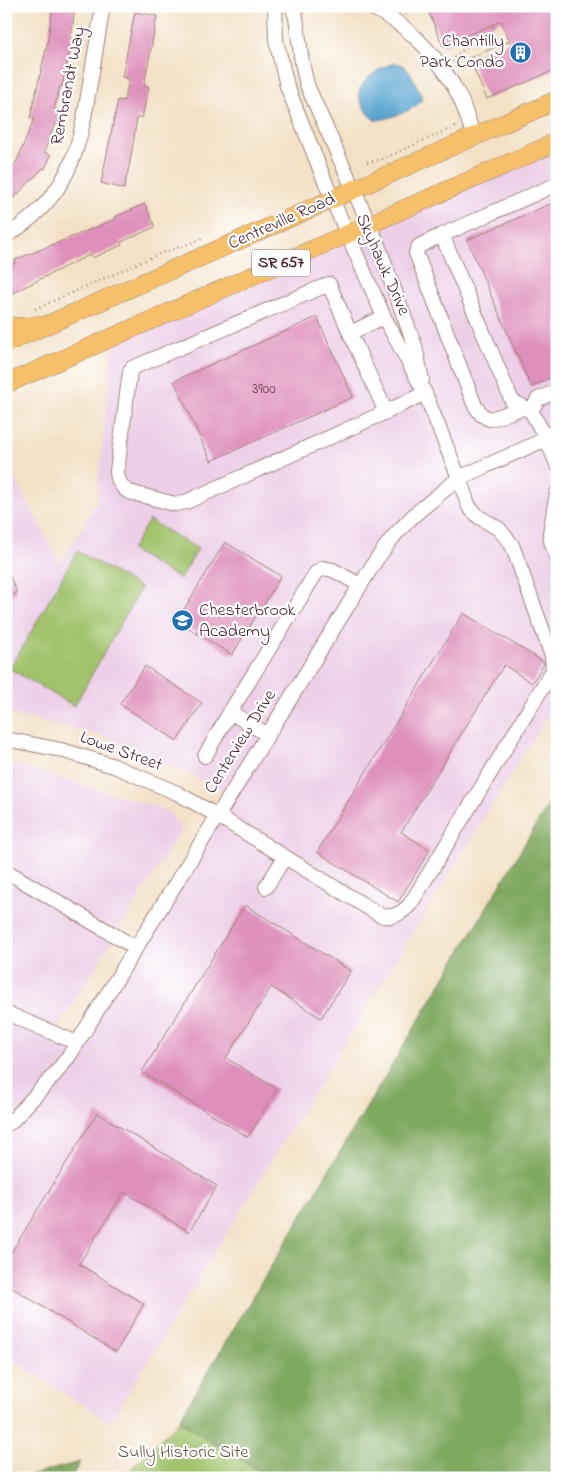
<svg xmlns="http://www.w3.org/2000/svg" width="563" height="1484" font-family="'Indie Flower',sans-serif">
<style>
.built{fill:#edd0e8}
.green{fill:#a0c36c;stroke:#75714c}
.forest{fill:#80a960;stroke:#656446}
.water{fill:#53a2cd;stroke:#4e607c}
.building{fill:#de8fbb}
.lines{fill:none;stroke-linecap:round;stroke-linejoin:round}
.minor-casing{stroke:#9e8078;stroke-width:16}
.major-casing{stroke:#9e8078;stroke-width:19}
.path{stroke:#9e8078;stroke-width:2.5;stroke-dasharray:1 4;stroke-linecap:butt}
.minor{stroke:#fff;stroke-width:14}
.major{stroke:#f6c06b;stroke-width:18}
.labels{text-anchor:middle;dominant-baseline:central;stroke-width:4.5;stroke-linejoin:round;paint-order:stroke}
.number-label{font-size:15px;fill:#6f3b4f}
.shield{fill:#fff;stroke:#80626b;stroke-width:1}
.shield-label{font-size:16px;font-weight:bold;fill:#4a1f2b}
.poi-label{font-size:18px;fill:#4a1f2b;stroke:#fff;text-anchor:end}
.street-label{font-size:18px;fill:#4a1f2b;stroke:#fff}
.park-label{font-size:18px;fill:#685842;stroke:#fff}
</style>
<rect width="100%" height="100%" fill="#fff"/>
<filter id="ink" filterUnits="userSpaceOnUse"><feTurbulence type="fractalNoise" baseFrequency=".02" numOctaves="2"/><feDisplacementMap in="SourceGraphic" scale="10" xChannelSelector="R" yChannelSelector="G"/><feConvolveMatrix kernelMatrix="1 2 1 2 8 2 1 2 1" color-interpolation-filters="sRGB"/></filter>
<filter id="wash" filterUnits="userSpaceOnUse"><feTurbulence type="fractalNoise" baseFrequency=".0096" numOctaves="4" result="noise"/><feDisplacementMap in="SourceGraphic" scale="20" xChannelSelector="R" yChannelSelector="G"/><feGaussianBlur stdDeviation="1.12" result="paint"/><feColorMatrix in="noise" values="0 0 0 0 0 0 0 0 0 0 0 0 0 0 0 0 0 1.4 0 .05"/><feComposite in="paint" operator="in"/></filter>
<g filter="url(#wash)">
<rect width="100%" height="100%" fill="#f3e1c6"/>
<path class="built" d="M557,140V700L110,1422L6,1356V762L166,810L182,829L54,1033L76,1043L231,794L103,736L6,713V461L60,564L96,504L114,336Z"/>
<path class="green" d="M149,520L198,549L180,579L131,550Z
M77,551L141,588L74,706L10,669Z
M179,1421L271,1478H122Z"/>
<path class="forest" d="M557,790V1478H271L179,1420Z
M80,1462L71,1478H21Z"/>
<path class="water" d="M395,63C410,64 415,84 422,96C421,99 422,101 419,103C412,111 384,121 374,120C368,113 360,105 359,96C357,82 383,65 395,63Z"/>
<g id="blocks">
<path class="building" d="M53,6H75L69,55L62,86H60L54,109L62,111L58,125L55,124L44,152L51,155L45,169L43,168L13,199L6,193V173L16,163L34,119L30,118L47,45Z
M426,6H557V69L487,99L469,58L510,41L501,21L443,46Z
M135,12L157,16L144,86L149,87L142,118L137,117L131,157L124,189L101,183L118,100L124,101L129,79L122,77Z
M557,201V255L553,257L557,265V375L531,387L467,240Z
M145,204L155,227L121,242L122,245L92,258L91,254L6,296V267L16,262L15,260L116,219L115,217Z
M317,317L353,397L211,461L174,381Z
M225,542L281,576L232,655L177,621Z
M6,567L17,593L6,598Z
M463,613L544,662V664L532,683L504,665L401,832L430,850L398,902L317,852Z
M145,666L202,703L177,741L120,704Z
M245,905L351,971L321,1018L271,987L226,1058L277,1089L248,1137L142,1072Z
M97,1113L217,1186L189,1232L124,1192L79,1264L144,1304L116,1352L6,1284V1261Z"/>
</g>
</g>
<g filter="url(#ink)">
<use href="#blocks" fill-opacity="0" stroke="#9e8078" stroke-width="1"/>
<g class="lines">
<defs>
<path id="minor" d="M292,6L296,17L302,63L307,85L376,240L415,346L422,380
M368,6C408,23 443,61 461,100C466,112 470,125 474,137
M557,184L442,235L512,401L531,411L546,438L557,464
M442,235L419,246L416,253L475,406L482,415L489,419C501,417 511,411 523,408
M6,236C66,199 79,155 89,89C94,62 98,34 103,6
M384,317L350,333L386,412
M350,333L329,284L132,368L130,371L117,471C117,479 121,488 129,492L175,504L186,502L386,412L425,393
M531,411L538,399L557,391
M557,493L550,533L551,541L557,557
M230,712L268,735
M6,739L61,750L114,766L177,793L218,816L380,915C392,919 403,913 411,903L553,670L552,656L512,545L499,529L479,517L469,507L459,478L425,393L384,317L332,199L287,86L276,40L275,6
M205,756L230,712L316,573L323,568L333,570L360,585
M6,871L136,948
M266,887L285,857
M6,1013L77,1043
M6,1125L11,1122L55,1074L69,1056L376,560L393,537L414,515L459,478L557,434"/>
<path id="major" d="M6,326L25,327L37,325
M6,343L557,100
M6,384L557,142"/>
</defs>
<use href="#minor" class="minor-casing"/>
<use href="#major" class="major-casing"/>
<path class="path" d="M405,15L411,6
M452,62C456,57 460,51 466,48C483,38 493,55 493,24
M367,162L380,160L458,125
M35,309L159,254L205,238"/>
<use href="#minor" class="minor"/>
<use href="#major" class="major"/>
</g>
</g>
<defs>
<symbol id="building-disc" viewBox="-11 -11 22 22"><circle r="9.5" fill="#1f6fb2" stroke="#fff"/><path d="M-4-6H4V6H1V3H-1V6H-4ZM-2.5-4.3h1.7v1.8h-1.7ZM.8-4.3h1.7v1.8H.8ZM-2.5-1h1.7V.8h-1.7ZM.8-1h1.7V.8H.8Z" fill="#fff"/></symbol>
<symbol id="school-disc" viewBox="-11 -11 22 22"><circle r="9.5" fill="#1f6fb2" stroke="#fff"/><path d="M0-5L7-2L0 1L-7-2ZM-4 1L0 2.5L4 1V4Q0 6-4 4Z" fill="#fff"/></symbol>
</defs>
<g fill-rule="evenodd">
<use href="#building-disc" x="508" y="40" width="25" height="25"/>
<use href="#school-disc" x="170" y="608" width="25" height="25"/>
</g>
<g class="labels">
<g class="number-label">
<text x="264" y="389">3900</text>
</g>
<rect class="shield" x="252" y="249.5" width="58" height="27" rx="4"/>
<g class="shield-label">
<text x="281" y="263">SR 657</text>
</g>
<g class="poi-label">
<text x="504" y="42">Chantilly<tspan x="504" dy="21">Park Condo</tspan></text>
<text x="199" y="611" text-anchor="start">Chesterbrook<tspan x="199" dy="21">Academy</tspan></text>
</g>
<g class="street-label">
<text transform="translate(69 86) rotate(-79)">Rembrandt Way</text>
<text transform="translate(282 222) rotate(-24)">Centreville Road</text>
<text transform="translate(382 265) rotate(66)">Skyhawk Drive</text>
<text transform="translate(241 742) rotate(-58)">Centerview Drive</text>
<text transform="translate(121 752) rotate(20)">Lowe Street</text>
</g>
<g class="park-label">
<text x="183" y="1453">Sully Historic Site</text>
</g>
</g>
<rect width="563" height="1484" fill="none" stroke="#fff" stroke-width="25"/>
</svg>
